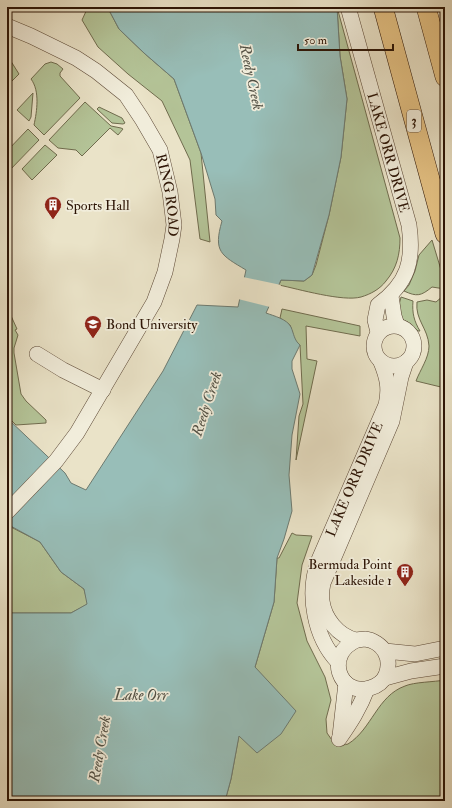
<svg xmlns="http://www.w3.org/2000/svg" width="452" height="808" font-family="'IM FELL Double Pica',serif">
<style>
.green{fill:#b4c498;stroke:#706c4e}
.water{fill:#98beb8;stroke:#6d7a70}
.pier{fill:#eae3c8}
.lines{fill:none;stroke-linecap:round;stroke-linejoin:round}
.minor-casing{stroke:#5c4836;stroke-width:16}
.major-casing{stroke:#2c1405;stroke-width:20}
.minor{stroke:#f1eddb;stroke-width:15}
.major{stroke:#e5c284;stroke-width:19}
.labels{text-anchor:middle;dominant-baseline:central;stroke-width:3.5;stroke-linejoin:round;paint-order:stroke}
.shield{fill:#f1eddb;stroke:#675545;stroke-width:1}
.shield-label{font-size:13px;font-weight:bold;fill:#2c1405}
.street-label{font-size:14px;fill:#2c1405;stroke:#f1eddb}
.poi-label{font-size:14px;fill:#2c1405;stroke:#f1eddb;text-anchor:start}
.water-label{font-size:15px;font-style:italic;fill:#525044;stroke:#f1eddb}
</style>
<rect width="100%" height="100%" fill="#eae3c8"/>
<filter id="stains"><feTurbulence type="fractalNoise" baseFrequency=".005" numOctaves="4"/><feColorMatrix values="0 0 0 0 .2 0 0 0 0 .09 0 0 0 0 .02 0 0 0 .5 -.17"/></filter>
<radialGradient id="worn" r=".72"><stop offset=".6" stop-color="#630" stop-opacity="0"/><stop offset="1" stop-color="#630" stop-opacity=".3"/></radialGradient>
<path class="green" d="M88,7H110V12L119,29L144,53L174,79L201,153L210,242L200,239L190,160L162,101L128,74L98,47L82,20Z
M337,7L400,238C400,254 397,268 386,281C380,289 371,294 361,297C343,302 298,289 279,285L281,280L304,281L312,275L316,265L329,215L341,157L347,99L340,56Z
M7,55L19,74L7,86Z
M51,62L57,64L63,69L60,73V76L80,98L44,135L34,125C37,111 40,91 31,79L45,64Z
M33,93L31,117L29,121L17,110Z
M85,102L111,126L121,128L123,129L118,135L110,128L82,156L76,150L58,148L49,140Z
M99,107L122,118L125,123L123,124L112,123L97,109Z
M28,129L39,140L7,173V151Z
M45,145L57,155L32,180L22,169Z
M432,240L445,283V289L432,287C421,296 417,297 404,291L409,285L415,271L419,255Z
M443,296H445V388L416,381C420,370 429,358 429,346C428,328 415,320 417,302L427,300L436,302Z
M401,297L413,301C412,313 414,321 420,331H418L408,322L403,320L398,309Z
M7,307L17,329L15,330L18,335L14,348V353L21,394L26,401L46,420V423L16,425L7,416Z
M282,309L360,326V336L306,326L307,359L317,361L296,460L299,416L303,404L300,345L295,341L290,325L280,318Z
M11,527L40,542L61,572L84,589L88,604L71,613H7V531Z
M292,533L296,535L312,536L302,565L297,603L307,641L325,677L331,700L326,719L327,733L336,746C340,745 345,745 348,744C372,729 377,696 405,686C414,682 434,682 445,680V801H225L231,779L239,735L255,667L274,602L277,558H279Z"/>
<path class="water" d="M110,7H337L340,56L347,99L341,157L329,215L312,275L304,281L281,280L266,313C274,316 287,319 291,327C294,334 294,340 300,345L292,361V369L300,394L292,435L289,475L292,511L284,539L277,558L274,602L255,667L296,711L281,734L257,753L239,736L231,779L225,801H7V613H71L87,604L84,589L61,572L40,542L7,524V418L65,473L71,483L86,490L163,371L197,305L238,307L246,270C221,255 213,252 222,221L216,215L215,199L201,153L174,79L144,53L119,29L110,12Z"/>
<path class="pier" d="M243,277L281,285L270,307L238,299Z"/>
<g class="lines">
<defs>
<g id="minor">
<path id="s1" d="M348,7L409,225C414,261 408,283 378,305L375,320L378,332"/>
<path id="s2" d="M7,26L31,36L76,58L96,71L126,95L142,119L160,150L170,192L174,225L172,239L165,272L154,302L77,433L56,461L7,512"/>
<path d="M391,296L394,316L397,325"/>
<circle cx="394" cy="346" r="20"/>
<path d="M37,354L63,370L103,390"/>
<path d="M357,640C324,654 339,697 370,688C377,686 383,682 386,675C389,667 389,659 385,652C381,645 373,640 365,639C362,639 359,640 356,640C338,636 324,618 322,601C321,595 322,588 323,583L392,421L401,377L406,362"/>
<path d="M385,651L415,654L445,648"/>
<path id="s3" d="M338,662C314,637 307,594 318,562L386,405C390,388 387,377 381,362"/>
<path d="M385,678L411,671L445,666"/>
<path d="M340,736L346,683"/>
<path d="M339,739C350,723 360,708 367,689"/>
</g>
<path id="major" d="M383,7L445,234
M426,7L445,77"/>
</defs>
<use href="#minor" class="minor-casing"/>
<use href="#major" class="major-casing"/>
<use href="#minor" class="minor"/>
<use href="#major" class="major"/>
</g>
<defs>
<symbol id="building-pin" viewBox="-11 -11 22 30"><path d="M0 17L-7.5 6A9.5 9.5 0 1 1 7.5 6Z" fill="#8f2418" stroke="#f1eddb"/><path d="M-4-6H4V6H1V3H-1V6H-4ZM-2.5-4.3h1.7v1.8h-1.7ZM.8-4.3h1.7v1.8H.8ZM-2.5-1h1.7V.8h-1.7ZM.8-1h1.7V.8H.8Z" fill="#fff"/></symbol>
<symbol id="university-pin" viewBox="-11 -11 22 30"><path d="M0 17L-7.5 6A9.5 9.5 0 1 1 7.5 6Z" fill="#8f2418" stroke="#f1eddb"/><path d="M0-5L7-2L0 1L-7-2ZM-4 1L0 2.5L4 1V4Q0 6-4 4Z" fill="#fff"/></symbol>
</defs>
<g fill-rule="evenodd">
<use href="#building-pin" x="43" y="195" width="20" height="27"/>
<use href="#university-pin" x="83" y="314" width="20" height="27"/>
<use href="#building-pin" x="395" y="562" width="20" height="27"/>
</g>
<g class="labels">
<rect class="shield" x="407" y="110" width="14" height="22" rx="3"/>
<g class="shield-label">
<text x="414" y="121">3</text>
</g>
<g class="street-label">
<text stroke="none"><textPath href="#s1" startOffset="151">LAKE ORR DRIVE</textPath></text>
<text stroke="none"><textPath href="#s2" startOffset="249">RING ROAD</textPath></text>
<text stroke="none"><textPath href="#s3" startOffset="197">LAKE ORR DRIVE</textPath></text>
</g>
<g class="poi-label">
<text x="66" y="205">Sports Hall</text>
<text x="106" y="324">Bond University</text>
<text x="392" y="564" text-anchor="end">Bermuda Point<tspan x="392" dy="16">Lakeside 1</tspan></text>
</g>
<g class="water-label">
<text transform="translate(251 77) rotate(78)">Reedy Creek</text>
<text transform="translate(207 404) rotate(-72)">Reedy Creek</text>
<text x="141" y="695">Lake Orr</text>
<text transform="translate(100 749) rotate(-80)">Reedy Creek</text>
</g>
</g>
<rect width="452" height="808" fill="none" stroke="#eae3c8" stroke-width="24"/>
<rect x="8" y="8" width="436" height="792" fill="none" stroke="#2c1405" stroke-width="2"/>
<rect x="12" y="12" width="428" height="784" fill="none" stroke="#2c1405"/>
<path d="M298 44v6h95v-6" fill="none" stroke="#2c1405" stroke-width="2"/>
<text x="304" y="44" font-size="12" fill="#2c1405" stroke="#f1eddb" stroke-width="3" paint-order="stroke">50 m</text>
<rect width="100%" height="100%" filter="url(#stains)"/>
<rect width="100%" height="100%" fill="url(#worn)"/>
</svg>
